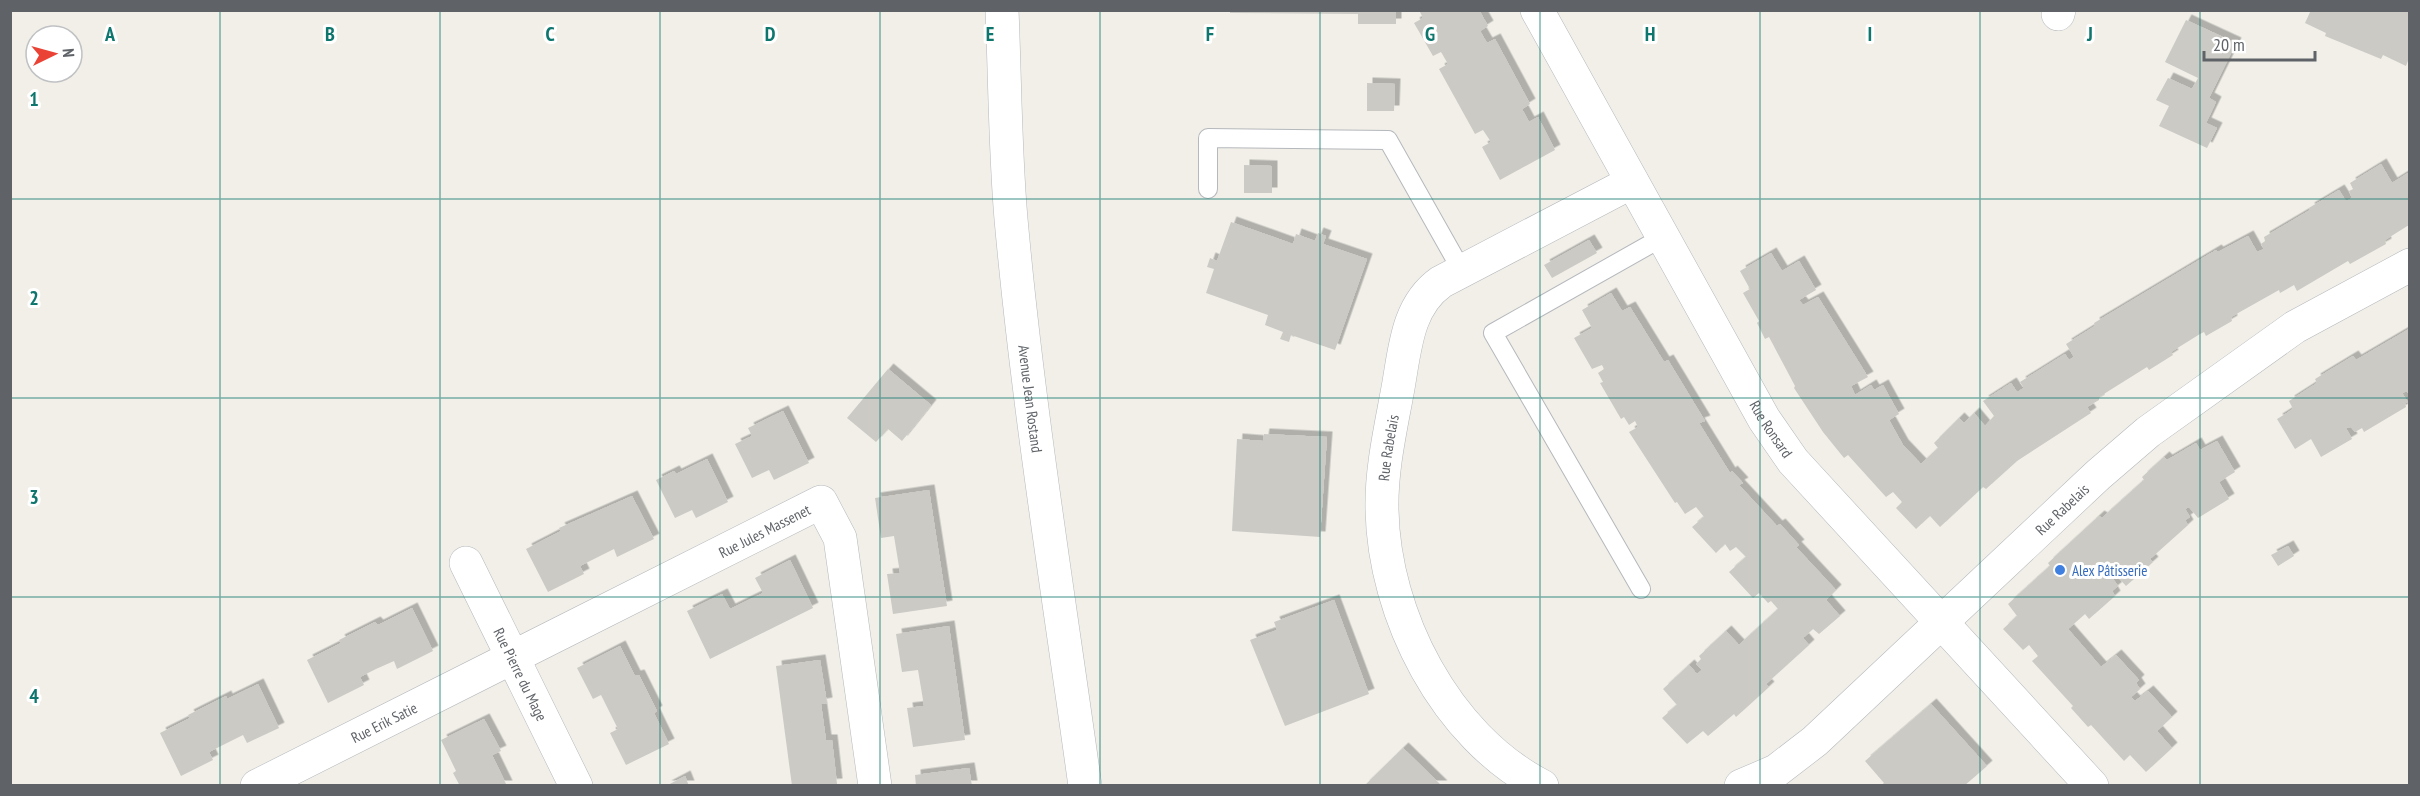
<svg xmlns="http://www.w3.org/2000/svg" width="2420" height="796" font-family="'PT Sans Narrow',sans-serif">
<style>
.building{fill:#cccac5;filter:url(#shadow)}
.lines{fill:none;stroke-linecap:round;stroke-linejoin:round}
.service-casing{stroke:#b5b8bc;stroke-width:20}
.minor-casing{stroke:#b5b8bc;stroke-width:34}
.tertiary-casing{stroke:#b5b8bc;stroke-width:34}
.service{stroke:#fff;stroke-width:18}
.minor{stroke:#fff;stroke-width:33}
.tertiary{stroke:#fff;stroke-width:33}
.grid{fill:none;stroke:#0f766e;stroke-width:1.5;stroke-opacity:0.55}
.shop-dot{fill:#3f7fe0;stroke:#fff;stroke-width:2}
.labels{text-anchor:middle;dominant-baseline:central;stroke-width:6;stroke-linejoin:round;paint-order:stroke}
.street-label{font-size:15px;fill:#5f6368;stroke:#fff}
.shop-label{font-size:15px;fill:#366cbe;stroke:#fff;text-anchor:start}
.grid-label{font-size:20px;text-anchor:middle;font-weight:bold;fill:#0f766e;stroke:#fff;stroke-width:6;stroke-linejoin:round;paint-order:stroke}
</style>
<defs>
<filter id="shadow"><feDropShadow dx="5.5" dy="-5.5" stdDeviation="0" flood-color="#0004"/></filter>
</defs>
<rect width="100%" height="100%" fill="#f1efe8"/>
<path class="building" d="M1230,10H1396V24H1358V14L1230,13Z
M1419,10H1479L1488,26L1480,31L1487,43L1495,39L1530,104L1522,109L1529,122L1538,117L1555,150L1500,180L1482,147L1491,142L1483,130L1475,134L1439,69L1448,64L1441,52L1433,56L1414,23L1423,18Z
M2311,10H2409V58L2406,66L2383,55L2381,59L2325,36L2326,33L2305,23Z
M2186,20L2236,43L2209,98L2216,102L2206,123L2217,128L2207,148L2159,126L2169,106L2156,100L2168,78L2192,89L2198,78L2165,62Z
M1367,83L1395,84L1394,111H1367Z
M2381,164L2392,183L2408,173L2409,175V225L2385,240L2386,244L2350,264L2348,261L2297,291L2294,285L2280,293L2279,290L2231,317L2232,321L2206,336L2204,332L2200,334L2171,352L2173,355L2149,370L2147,367L2099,397V400L2087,407L2091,413L2017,461L1986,489L1983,487L1940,527L1930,516L1916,529L1896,508L1902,502L1893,492L1886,497L1848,455L1844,458L1823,432L1794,388L1795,386L1769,337L1765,339L1757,323L1759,321L1743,293L1750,289L1740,271L1771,253L1782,271L1799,261L1816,290L1799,300L1803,305L1818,297L1868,377L1851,386L1855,395L1871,385L1874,390L1883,385L1899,414L1889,420L1903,445L1921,464L1938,448L1934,443L1959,418L1964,423L1974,413L1985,426L1994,416L1983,401L2011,383L2017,392L2024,388L2020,382L2065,354L2069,360L2074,357L2066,344L2095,326L2094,323L2216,250L2218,252L2248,236L2257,252L2264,249L2261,244L2265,241L2264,237L2310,210L2309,208L2339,190L2346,201L2352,198L2349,191L2353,189L2350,183Z
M1244,165L1272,166V193H1244Z
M1231,222L1293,244L1296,234L1315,241L1318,233L1326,236L1323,244L1367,259L1335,350L1291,335L1289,342L1280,339L1283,332L1265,325L1268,315L1206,293L1214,269L1207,267L1210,258L1217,261Z
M1589,240L1597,253L1552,278L1544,265Z
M1611,293L1622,311L1630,307L1664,362L1668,360L1705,421L1699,423L1730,473L1732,471L1743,483L1739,485L1777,526L1780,524L1799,545L1796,547L1836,590L1826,600L1840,616L1819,634L1813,629L1803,638L1809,645L1766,684L1769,687L1736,717L1734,714L1708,736L1703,731L1687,744L1662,718L1677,705L1663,689L1689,665L1697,674L1702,670L1696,664L1701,659L1699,656L1726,631L1739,645L1778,609L1771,601L1768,603L1759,593L1753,598L1729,572L1746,557L1736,547L1730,551L1725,544L1716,553L1692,527L1704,517L1696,507L1685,514L1677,502L1675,503L1629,432L1638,427L1635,421L1629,425L1624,417L1621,419L1600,383L1603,382L1598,373L1604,369L1602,365L1592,369L1574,338L1592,328L1582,310Z
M2409,329V395L2407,391L2402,393L2408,402L2405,403L2406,407L2364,432L2362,428L2355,432L2351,427L2346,428L2352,439L2321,457L2311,439L2295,449L2277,419L2293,409L2289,401L2317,383L2315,379L2353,356L2356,360Z
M888,369L931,405L902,441L888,429L876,442L847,418Z
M783,411L809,463L774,480L769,470L752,478L735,444L752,436L748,428Z
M1264,434L1327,437L1320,537L1232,531L1237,439L1263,441Z
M2217,441L2235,472L2219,482L2229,499L2198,518L2189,507L2185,509L2190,517L2185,520L2188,525L2150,559L2153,562L2126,586L2117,576L2113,579L2118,586L2112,591L2115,596L2089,619L2085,614L2068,629L2101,667L2116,655L2139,680L2136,683L2140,689L2131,697L2135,701L2148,691L2172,717L2157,731L2172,748L2146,772L2130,755L2124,761L2091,725L2088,727L2071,708L2073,706L2032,661L2038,656L2029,645L2023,650L2003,629L2017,616L2008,604L2050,566L2048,563L2099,516L2102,518L2144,480L2142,477L2164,457L2167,460L2196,443L2200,450Z
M707,459L728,502L696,518L692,510L675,518L656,480L674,471L676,474Z
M929,490L947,606L893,614L887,574L900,573L894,536L881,538L875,498Z
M632,496L654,539L617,557L614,549L580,566L584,574L548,592L526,549L561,531L559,528Z
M2288,546L2294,556L2278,566L2271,555Z
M790,560L813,608L710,659L687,611L722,594L730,609L763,593L755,578Z
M1334,600L1369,694L1285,726L1250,640L1277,630L1274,622Z
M412,608L433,651L397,669L394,661L376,669L360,677L364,685L328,703L307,660L341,643L339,640L375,622L378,625Z
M949,626L965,740L913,747L907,708L924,706L918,670L902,672L896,634Z
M620,646L635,676L639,675L657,711L654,713L669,744L626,765L610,733L618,729L601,695L593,699L577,668Z
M820,660L827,703L821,704L826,740H832L837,784L792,786L776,666Z
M258,684L279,728L247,743L243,735L209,752L213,760L181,776L160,733L190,718L188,715L226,696L227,699Z
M1931,704L1987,766L1964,786H1880L1884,783L1865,761Z
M484,719L501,751L492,755L507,786H460L453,773L456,771L441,740Z
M1403,748L1442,786H1364Z
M969,768L972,786H916L915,775Z
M685,776L689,786H666Z"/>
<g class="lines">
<defs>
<path id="service" d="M1208,189V138L1388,140L1462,271
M1641,589L1493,333L1663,237"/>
<g id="minor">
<path id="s1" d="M1537,10L1764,419L1793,461L2092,786"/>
<path d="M2058,14L2059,10"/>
<path id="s2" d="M466,563L576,786"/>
<path id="s3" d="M257,786L821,502L840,538L875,786"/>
<path id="s4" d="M1542,786C1445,736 1384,615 1382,510C1381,469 1391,427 1398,388C1405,349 1407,306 1441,282L1632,182"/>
<path id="s5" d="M1741,786L1776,771L1815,741L2098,475L2148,432L2295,327L2410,265"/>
</g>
<g id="tertiary">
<path id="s6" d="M1002,10C1005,80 1005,150 1011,219C1028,408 1059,597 1085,786"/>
</g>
</defs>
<use href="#service" class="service-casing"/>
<use href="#minor" class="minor-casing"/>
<use href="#tertiary" class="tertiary-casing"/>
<use href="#service" class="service"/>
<use href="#minor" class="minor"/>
<use href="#tertiary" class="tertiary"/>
</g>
<path class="grid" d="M220,10V786M440,10V786M660,10V786M880,10V786M1100,10V786M1320,10V786M1540,10V786M1760,10V786M1980,10V786M2200,10V786M10,199H2410M10,398H2410M10,597H2410"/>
<circle class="shop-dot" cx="2060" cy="570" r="6"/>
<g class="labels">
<g class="street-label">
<text stroke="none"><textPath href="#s6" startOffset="390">Avenue Jean Rostand</textPath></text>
<text stroke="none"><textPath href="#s1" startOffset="480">Rue Ronsard</textPath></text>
<text stroke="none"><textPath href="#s4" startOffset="396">Rue Rabelais</textPath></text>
<text stroke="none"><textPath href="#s5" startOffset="426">Rue Rabelais</textPath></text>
<text stroke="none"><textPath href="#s3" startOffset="568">Rue Jules Massenet</textPath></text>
<text stroke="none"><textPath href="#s2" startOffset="124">Rue Pierre du Mage</textPath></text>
<text stroke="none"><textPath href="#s3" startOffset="142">Rue Erik Satie</textPath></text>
</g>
<g class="shop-label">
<text x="2072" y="570">Alex Pâtisserie</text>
</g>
</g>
<g class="grid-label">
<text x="110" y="41">A</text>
<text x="330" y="41">B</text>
<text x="550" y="41">C</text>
<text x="770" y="41">D</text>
<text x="990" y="41">E</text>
<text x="1210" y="41">F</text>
<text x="1430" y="41">G</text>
<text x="1650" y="41">H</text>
<text x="1870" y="41">I</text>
<text x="2090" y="41">J</text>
<text x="34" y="106">1</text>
<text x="34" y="305">2</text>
<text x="34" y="504">3</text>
<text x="34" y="703">4</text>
</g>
<rect width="2420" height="796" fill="none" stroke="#5f6368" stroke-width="24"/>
<g transform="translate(54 54) rotate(85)"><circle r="28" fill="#ffffff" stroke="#bfc1c3" stroke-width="1.5"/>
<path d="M0-4.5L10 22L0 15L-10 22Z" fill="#ea4335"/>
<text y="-9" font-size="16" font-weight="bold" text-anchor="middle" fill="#5f6368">N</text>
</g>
<path d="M2204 51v9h111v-9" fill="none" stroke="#5f6368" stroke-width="3"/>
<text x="2213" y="51" font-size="18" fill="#5f6368" stroke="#ffffff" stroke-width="4.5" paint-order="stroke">20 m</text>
</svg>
